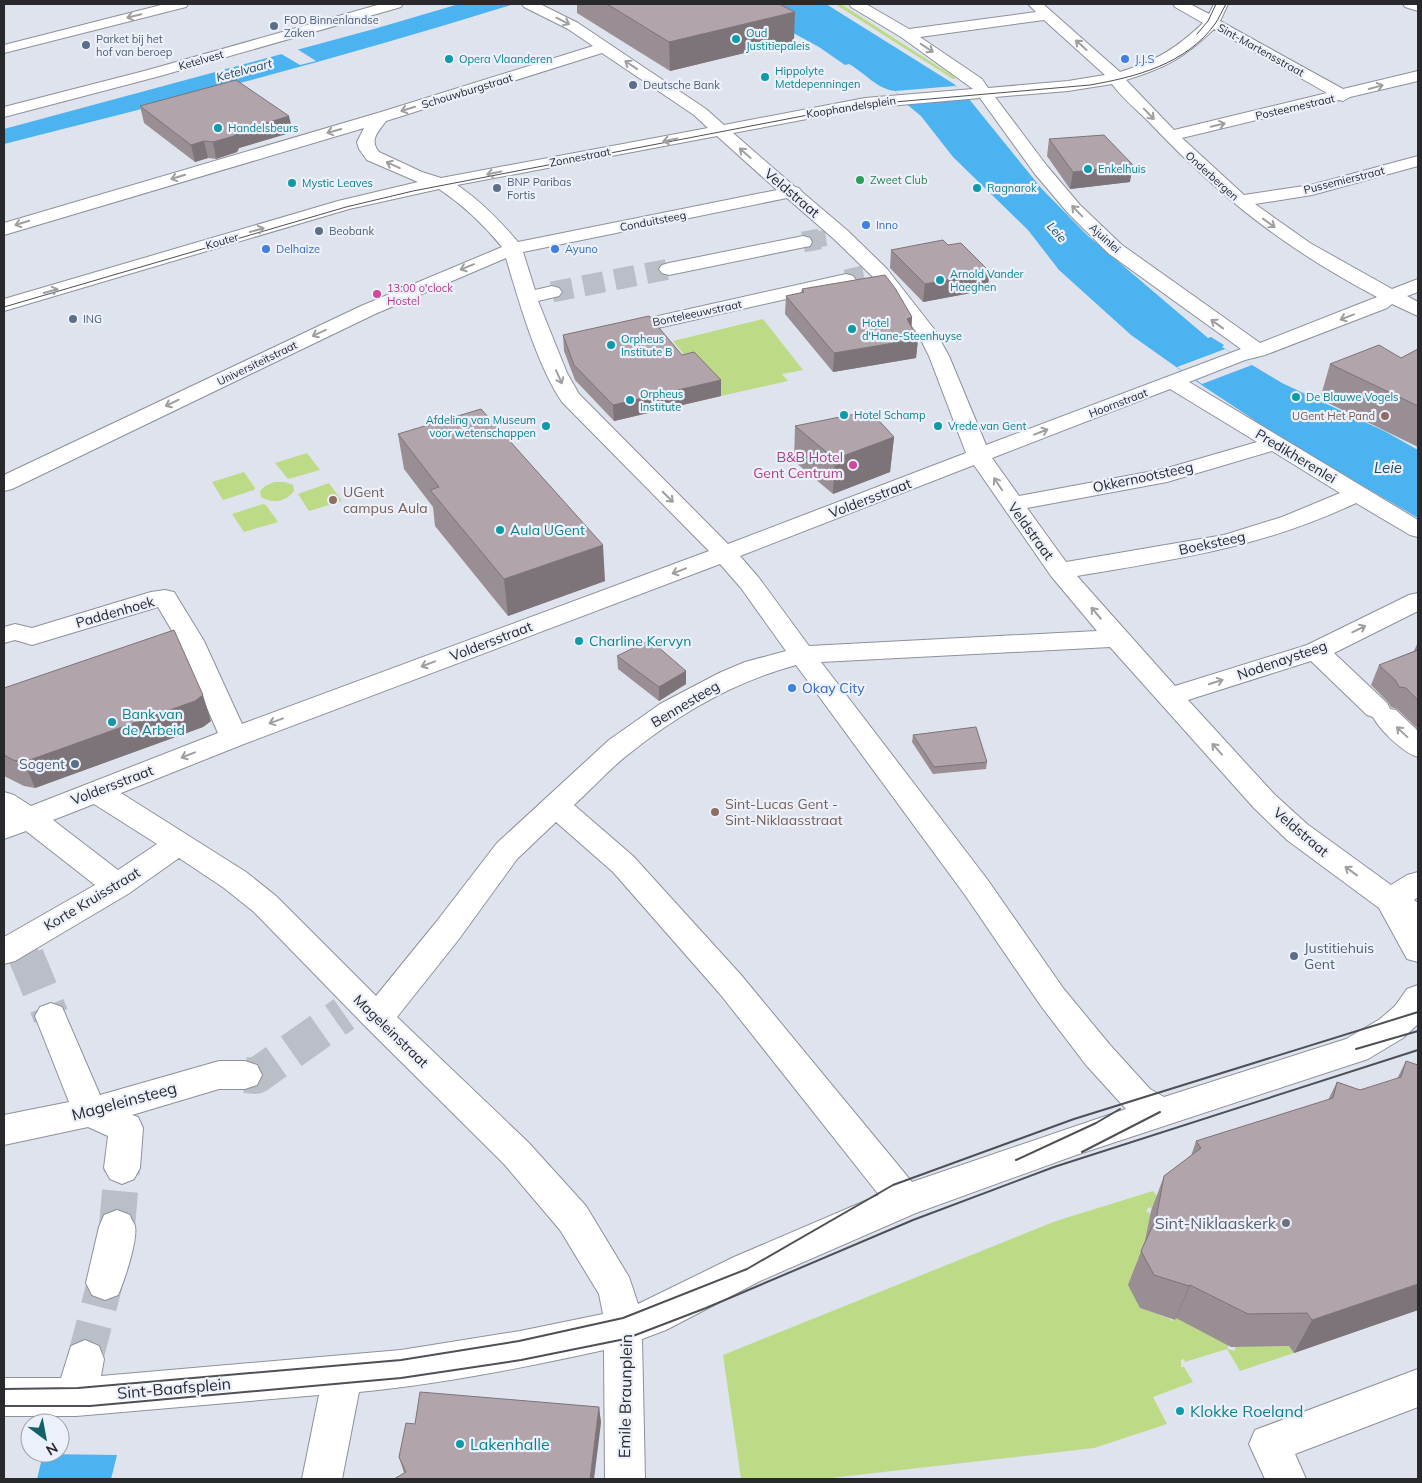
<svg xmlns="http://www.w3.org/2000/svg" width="1422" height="1483" font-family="Mulish,sans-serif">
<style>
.green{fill:#bddb86}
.water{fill:#4bb3f0}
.pier{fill:#dfe3ed}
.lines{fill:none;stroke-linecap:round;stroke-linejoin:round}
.minor-tunnel-far3{stroke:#babec7;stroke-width:16;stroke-dasharray:16 8;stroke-linecap:butt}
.minor-tunnel-far2{stroke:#babec7;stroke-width:21;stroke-dasharray:21 11;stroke-linecap:butt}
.minor-tunnel-far1{stroke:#babec7;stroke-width:28;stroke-dasharray:28 14;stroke-linecap:butt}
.minor-tunnel{stroke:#babec7;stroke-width:36;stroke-dasharray:36 18;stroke-linecap:butt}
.minor-casing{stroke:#8e919b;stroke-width:2}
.minor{fill:#fff;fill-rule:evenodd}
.tram-far1{stroke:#4d5055;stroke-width:1}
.tram{stroke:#4d5055;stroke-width:2}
.wall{fill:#988e93}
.shaded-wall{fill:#7c7478}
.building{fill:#b1a5ab;stroke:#7c7478}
.oneway{stroke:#9e9fa0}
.service-dot{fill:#5c6f8a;stroke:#ecf0fb;stroke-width:2}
.culture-dot{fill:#0f9aa8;stroke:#ecf0fb;stroke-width:2}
.shop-dot{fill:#3f7fe0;stroke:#ecf0fb;stroke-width:2}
.leisure-dot{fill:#2e9e5b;stroke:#ecf0fb;stroke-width:2}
.hotel-dot{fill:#d1479c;stroke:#ecf0fb;stroke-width:2}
.education-dot{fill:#8d6e63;stroke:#ecf0fb;stroke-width:2}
.worship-dot{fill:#6b7280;stroke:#ecf0fb;stroke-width:2}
.labels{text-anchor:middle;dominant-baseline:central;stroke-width:4.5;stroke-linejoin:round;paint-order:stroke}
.far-service-label{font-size:11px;fill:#4e5e75;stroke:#ecf0fb;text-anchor:start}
.far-culture-label{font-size:11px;fill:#0d838f;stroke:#ecf0fb;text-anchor:start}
.far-street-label{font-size:11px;fill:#27292d;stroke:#ecf0fb}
.far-shop-label{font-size:11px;fill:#366cbe;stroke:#ecf0fb;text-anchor:start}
.far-leisure-label{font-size:11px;fill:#27864d;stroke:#ecf0fb;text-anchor:start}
.far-hotel-label{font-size:11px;fill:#b23c85;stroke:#ecf0fb;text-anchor:start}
.far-education-label{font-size:11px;fill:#785e54;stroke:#ecf0fb;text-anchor:end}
.far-water-label{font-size:12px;font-style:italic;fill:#204a64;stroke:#ecf0fb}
.street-label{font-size:14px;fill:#27292d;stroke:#ecf0fb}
.hotel-label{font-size:14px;fill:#b23c85;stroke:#ecf0fb;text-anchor:end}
.education-label{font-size:14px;fill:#785e54;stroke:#ecf0fb;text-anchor:start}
.culture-label{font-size:14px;fill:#0d838f;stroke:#ecf0fb;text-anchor:start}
.shop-label{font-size:14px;fill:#366cbe;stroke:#ecf0fb;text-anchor:start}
.service-label{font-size:14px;fill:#4e5e75;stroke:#ecf0fb;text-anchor:end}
.water-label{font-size:15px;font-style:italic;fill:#204a64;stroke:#ecf0fb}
.near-street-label{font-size:16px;fill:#27292d;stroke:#ecf0fb}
.near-worship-label{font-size:16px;fill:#5b616d;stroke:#ecf0fb;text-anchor:end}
.near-culture-label{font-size:16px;fill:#0d838f;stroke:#ecf0fb;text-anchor:start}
</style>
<rect width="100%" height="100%" fill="#dfe3ed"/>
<path class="green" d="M835,4H841L956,78L953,79Z
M763,319L803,370L782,374L788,381L721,396L695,368L673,341Z
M307,453L320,470L288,479L275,463Z
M244,472L255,488L254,490L223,500L212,482Z
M274,482H285L293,485L294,491C286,502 272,504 261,497L260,491L265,486Z
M329,483L342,501L309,511L298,494Z
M263,504L266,505L278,522L244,532L232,514Z
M1153,1191L1162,1203L1160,1214L1149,1207L1146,1211L1159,1220L1152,1259H1137L1140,1308L1168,1318L1173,1321L1182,1311L1228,1335V1349L1235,1351V1339L1249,1346H1273L1283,1336L1294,1353L1240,1371L1227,1349L1185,1362L1184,1359L1181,1360V1367H1184L1193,1382L1153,1397L1167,1424L1094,1448L822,1479H741L723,1355L1056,1221Z"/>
<path class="water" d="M459,4H514C345,57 174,101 4,144V129L374,29Z
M740,4H826L954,84L969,99L1041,188L1087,235L1208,338L1211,337L1224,345L1222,347L1282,383L1386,432L1418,450V518L1289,443L1203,386L1131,335L1059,270L1028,230L953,157L921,116L904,102L895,91C877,89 865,73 849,64L845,65L819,47Z
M43,1454L117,1455L111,1479H37Z"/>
<path class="pier" d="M294,47L316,61L300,65L278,52Z
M955,86L965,92L963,99L908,104L895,91Z
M1225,349L1252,365L1202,384L1177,367Z"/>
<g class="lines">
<path class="minor-tunnel-far3" d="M813,240L826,238"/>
<path class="minor-tunnel-far2" d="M803,242L820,239
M846,280L864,276
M552,292L669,269"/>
<path class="minor-tunnel-far1" d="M24,952L26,957"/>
<path class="minor-tunnel" d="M26,956L51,1016
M245,1075L256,1076L344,1014
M117,1227L122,1168
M85,1359L105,1283"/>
<defs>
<path id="minor" d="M165,4H188L186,7L4,53V45Z
M381,4H403L401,7L160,76L4,117V107L148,70Z
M522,4H540L578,23L706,109L724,125L865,98L973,89L901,37L851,7L849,4H866L909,29L1036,12L1028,4H1043L1120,72C1155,61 1176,49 1203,23L1175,7L1173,4H1190L1209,14L1214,4H1228L1220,21L1343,89L1418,71V81L1350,97L1343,101L1339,100L1182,138L1244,195L1311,185L1418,156V166L1312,195L1255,204L1310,243L1392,289L1418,279V292L1407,296L1418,302V316L1392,304L1387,308L1265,355L1245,360L1189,382L1418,520V537L1410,535L1356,503C1263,547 1178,559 1077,576L1175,686L1307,645L1409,595L1418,593V611L1334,653L1387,703L1390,709L1396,710L1418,731V757C1403,753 1380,730 1373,717L1367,715L1311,661L1188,700L1274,794L1307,824L1391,885L1407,875L1418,872V897L1414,900L1418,903V962L1407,959L1379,908L1287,840L1254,808L1110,647L821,662L987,879L1063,988L1110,1045L1150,1089L1164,1097L1346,1039L1380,1019L1395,1006L1407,989L1418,985V1024L1403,1038L1368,1059L1076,1155L916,1213L760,1281L666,1330L642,1339L645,1479H605L604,1350C523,1368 442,1384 359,1392L342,1479H302L319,1395L76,1416H4V1378H61L71,1346L85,1340L99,1346L104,1359L101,1376L401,1350L520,1331L603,1314L599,1294L560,1230L504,1164L366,1027L254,912L224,888L179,858L128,894L15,961L4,964V937L95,885L26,831L4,839V792L14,795L31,806L218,733L178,641L158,607L32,645L15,640L4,643V627L15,624L32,628L151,592L165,590L174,592L204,641L242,724L709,551L562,402C537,365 519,302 506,258L375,314L12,489L4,491V475L361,306L502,247C484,225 463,205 439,189L349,209L4,311V299L338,201L418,182L367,160L359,149L357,142L364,128L4,235V223L381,112L593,46L568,29L524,7ZM1044,20L1105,75L1068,81L988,88L982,79L920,37ZM1214,29L1327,93L1174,130L1126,80C1165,68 1184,58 1214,29ZM602,53L694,115L708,128L441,178L422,172L379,152C369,140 378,132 386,121ZM1112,84C1122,98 1136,109 1149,122C1221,198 1284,248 1377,297L1260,343L1122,245L1080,205L1047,166L995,97L1068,91ZM980,98L1035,174L1068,213L1108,253L1241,349L986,445L949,356L934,329L887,269L848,231L802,192L799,188L795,187L733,133L865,108ZM717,136L777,190L518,242C500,221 481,201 457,185ZM787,198L834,239L873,277L918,334L929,356L966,453L728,544L579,394L567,373L538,301L559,296L562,292L559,288L552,286L535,290L523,252ZM1170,389L1257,442L1164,469L1019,496L992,458ZM1272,451L1340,493L1282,517L1224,535L1066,562L1027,508L1167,482ZM974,465L1051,576L1097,631L809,646L759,578L740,556ZM720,564L741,588L786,651L745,662L719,673L660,704L609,740L497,843L437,921L376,996L276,896L246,872L121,793L244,744ZM796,665L965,895L1041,1006L1086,1065L1126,1109L912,1182L742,976L633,856L574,805C593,788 610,768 630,753C680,713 734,682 796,665ZM94,804L157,844L118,870L53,820ZM556,822L613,872L720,994L879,1195L734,1257L638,1304L629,1277L586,1206L528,1142L397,1017L459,939L517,859Z
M1403,4H1418V11L1405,7Z
M803,236L810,238L812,242L810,246L669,275L662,273L659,269L662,265L669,263Z
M846,274L853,276L856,280L853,284L618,337L611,335L608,331L611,327L618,325Z
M51,1003L62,1007L100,1095L219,1061H245L257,1065L262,1075L257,1085L245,1089H219L132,1115L138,1117L143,1128L140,1168L134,1179L122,1184L110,1179L104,1168L108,1136L88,1127L4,1145V1115L69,1102L35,1016L40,1007Z
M117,1210L130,1215C131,1219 134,1223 135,1226C138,1240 124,1282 118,1295L105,1300L92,1295L86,1283L99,1227L104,1215Z
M1418,1369V1407L1295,1454L1306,1479H1265L1249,1444L1255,1430Z"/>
</defs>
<use href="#minor" class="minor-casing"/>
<use href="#minor" class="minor"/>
<path class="tram-far1" d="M1197,34L1208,21L1216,4
M4,307L346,207L413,191L860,105L1090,85C1136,77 1186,64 1215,24C1219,18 1222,11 1226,4"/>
<path class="tram" d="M1356,1049L1418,1031
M1082,1152L1160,1112
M1016,1160L1096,1123L1120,1109
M4,1389L78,1388L401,1360L519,1341L623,1318L747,1269L893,1185L1074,1119L1418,1012
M4,1406H90L401,1378L521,1360L625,1339L706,1308L913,1220L1054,1167L1418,1050"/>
</g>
<path class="wall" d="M577,4H779L794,41L670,71L577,13Z
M140,106L293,132L239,148L237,152L216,159L208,158L195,162L144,123Z
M1049,139L1130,182L1070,189L1047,156Z
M948,245L990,272L987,290L923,302L890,268L891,250Z
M802,289L912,317L911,327L918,339L916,358L833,372L785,314L786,296L801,293Z
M563,335L682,355L721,380V396L614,421L575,380L564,351Z
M1418,349V447L1320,399L1330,364L1401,358Z
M795,426L894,437L890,472L833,494L794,461Z
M398,434L605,581L508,616L435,526L433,507L404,469Z
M1418,642V729L1397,709L1391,707L1388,702L1371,685L1379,665L1414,651Z
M617,656L686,684L659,701L618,669Z
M4,689L211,721L203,727L35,788L24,786L4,776Z
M913,735L987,762L986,769L933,774L912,742Z
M1406,1061L1418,1310L1294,1353L1289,1346L1231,1347L1176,1318L1175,1320L1140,1308L1128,1285L1145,1241L1151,1211L1164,1176L1191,1156L1196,1141L1328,1100L1337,1082L1360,1090L1397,1079Z
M599,1407L601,1423L404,1473L399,1457L415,1424Z"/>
<path class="shaded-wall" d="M795,12L794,41L670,71L669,42Z
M289,116L293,132L239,148L237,152L216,159L213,142L236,132Z
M204,141L208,158L195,162L191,145Z
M1133,165L1130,182L1070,189L1073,172Z
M990,272L987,290L923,302L925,284Z
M912,317L911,336L907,319Z
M918,339L916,358L833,372L834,353Z
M721,380V396L614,421L613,405Z
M894,437L890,472L833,494L835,459Z
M603,545L605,581L508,616L504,579Z
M686,671V684L659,701V687Z
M203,695L211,721L203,727L35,788L24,762Z
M1418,1284V1310L1294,1353L1312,1320Z
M1190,1285L1176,1318L1175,1320L1189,1286Z
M599,1407L601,1423L594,1479H590Z"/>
<path class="building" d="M607,4H779L795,12L669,42Z
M236,80L289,116L236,132L234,136L213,142L204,141L191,145L140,106Z
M1104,135L1133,165L1073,172L1049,139Z
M943,240L948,245L961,243L990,272L925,284L891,250Z
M885,275L895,288L912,317L907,319L918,339L834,353L786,296L804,292L802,289Z
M649,316L682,355L694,352L721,380L613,405L574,365L563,335Z
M1379,345L1401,358L1418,349V406L1330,364Z
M481,409L603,545L504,579L430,490L439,487L398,434Z
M870,411L894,437L835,459L795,426Z
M174,630L203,695L195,701L24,762L13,760L4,755V688Z
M650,640L686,671L659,687L617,656Z
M1418,650V700L1406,688L1399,687L1396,681L1379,665Z
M976,727L987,762L934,767L913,735Z
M1406,1061L1418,1065V1284L1312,1320L1307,1313L1248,1314L1190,1285L1189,1286L1154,1275L1141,1251L1153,1225H1155L1164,1176L1201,1148L1196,1141L1333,1098L1337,1082L1360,1090L1401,1077Z
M420,1392L599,1407L590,1479H394L406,1472L399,1457L406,1423L415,1424Z"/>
<defs><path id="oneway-shaft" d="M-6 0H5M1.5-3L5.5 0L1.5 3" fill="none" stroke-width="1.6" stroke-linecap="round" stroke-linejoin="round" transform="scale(1.25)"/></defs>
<g class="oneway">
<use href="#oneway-shaft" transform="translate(134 16) rotate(166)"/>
<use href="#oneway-shaft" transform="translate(563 21) rotate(27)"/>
<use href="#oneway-shaft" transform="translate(1081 45) rotate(-138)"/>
<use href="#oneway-shaft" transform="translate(927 48) rotate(34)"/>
<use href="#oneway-shaft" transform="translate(631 65) rotate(-146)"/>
<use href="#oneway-shaft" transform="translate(1376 87) rotate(-15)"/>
<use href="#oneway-shaft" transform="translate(408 109) rotate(163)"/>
<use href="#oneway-shaft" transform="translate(1149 114) rotate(46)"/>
<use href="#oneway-shaft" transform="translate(1218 125) rotate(-13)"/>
<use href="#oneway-shaft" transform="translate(334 131) rotate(164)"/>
<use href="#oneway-shaft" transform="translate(670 140) rotate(169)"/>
<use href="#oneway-shaft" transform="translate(745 153) rotate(-139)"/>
<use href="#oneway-shaft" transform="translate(393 165) rotate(-156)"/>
<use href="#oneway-shaft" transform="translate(494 173) rotate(169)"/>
<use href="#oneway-shaft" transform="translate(178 177) rotate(163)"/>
<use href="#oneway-shaft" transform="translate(1077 211) rotate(-134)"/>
<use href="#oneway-shaft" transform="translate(22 223) rotate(163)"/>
<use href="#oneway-shaft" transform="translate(1269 223) rotate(36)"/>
<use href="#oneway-shaft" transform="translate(257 230) rotate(-16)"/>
<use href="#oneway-shaft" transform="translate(467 267) rotate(158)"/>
<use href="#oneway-shaft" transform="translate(51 291) rotate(-16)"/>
<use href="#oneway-shaft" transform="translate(1347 317) rotate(159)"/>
<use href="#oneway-shaft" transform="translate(1217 324) rotate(-144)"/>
<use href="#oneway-shaft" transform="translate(319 333) rotate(155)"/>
<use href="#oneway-shaft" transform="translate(559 377) rotate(66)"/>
<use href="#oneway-shaft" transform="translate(172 403) rotate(154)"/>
<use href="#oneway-shaft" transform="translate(1041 432) rotate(-21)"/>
<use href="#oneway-shaft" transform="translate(998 484) rotate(-124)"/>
<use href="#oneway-shaft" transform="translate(668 497) rotate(45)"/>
<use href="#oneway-shaft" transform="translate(679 571) rotate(159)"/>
<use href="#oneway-shaft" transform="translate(1096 613) rotate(-130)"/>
<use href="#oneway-shaft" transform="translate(1359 629) rotate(-26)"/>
<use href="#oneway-shaft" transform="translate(428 664) rotate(159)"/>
<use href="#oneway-shaft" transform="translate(1216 682) rotate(-18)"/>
<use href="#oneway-shaft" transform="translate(276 721) rotate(160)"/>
<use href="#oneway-shaft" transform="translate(1402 732) rotate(-137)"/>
<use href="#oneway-shaft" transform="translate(1217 749) rotate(-132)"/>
<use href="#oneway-shaft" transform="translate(188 755) rotate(159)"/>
<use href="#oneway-shaft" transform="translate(1351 871) rotate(-144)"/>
</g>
<g class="service-dot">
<circle cx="274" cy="26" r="5"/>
<circle cx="86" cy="45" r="5"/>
<circle cx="633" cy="85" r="5"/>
<circle cx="497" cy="188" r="5"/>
<circle cx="319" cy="231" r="5"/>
<circle cx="73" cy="319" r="5"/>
<circle cx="75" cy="764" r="5"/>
<circle cx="1294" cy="956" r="5"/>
</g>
<g class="culture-dot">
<circle cx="736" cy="39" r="5"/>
<circle cx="449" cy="59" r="5"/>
<circle cx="765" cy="77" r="5"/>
<circle cx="218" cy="128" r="5"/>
<circle cx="1088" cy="169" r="5"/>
<circle cx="292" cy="183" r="5"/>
<circle cx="977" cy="188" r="5"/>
<circle cx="940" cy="280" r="5"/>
<circle cx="852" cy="329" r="5"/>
<circle cx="611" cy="345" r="5"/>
<circle cx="1296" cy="397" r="5"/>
<circle cx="630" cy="400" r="5"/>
<circle cx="844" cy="415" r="5"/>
<circle cx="546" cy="426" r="5"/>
<circle cx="938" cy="426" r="5"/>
<circle cx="500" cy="530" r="5"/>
<circle cx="579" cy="641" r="5"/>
<circle cx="112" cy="722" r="5"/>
<circle cx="1180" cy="1411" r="5"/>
<circle cx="460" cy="1444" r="5"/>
</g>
<g class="shop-dot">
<circle cx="1125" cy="59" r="5"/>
<circle cx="866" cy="225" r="5"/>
<circle cx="266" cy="249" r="5"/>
<circle cx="555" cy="249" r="5"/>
<circle cx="792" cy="688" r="5"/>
</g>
<circle class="leisure-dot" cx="860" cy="180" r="5"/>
<g class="hotel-dot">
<circle cx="377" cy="294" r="5"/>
<circle cx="853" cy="465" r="5"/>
</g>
<g class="education-dot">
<circle cx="1385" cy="416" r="5"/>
<circle cx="333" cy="500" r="5"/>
<circle cx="715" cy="812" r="5"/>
</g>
<circle class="worship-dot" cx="1286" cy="1223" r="5"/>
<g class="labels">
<g class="far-service-label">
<text x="284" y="20">FOD Binnenlandse<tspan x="284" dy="13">Zaken</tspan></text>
<text x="96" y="39">Parket bij het<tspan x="96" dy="13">hof van beroep</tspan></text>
<text x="643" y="85">Deutsche Bank</text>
<text x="507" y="182">BNP Paribas<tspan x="507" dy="13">Fortis</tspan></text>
<text x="329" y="231">Beobank</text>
<text x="83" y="319">ING</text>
</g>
<g class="far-culture-label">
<text x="746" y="33">Oud<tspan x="746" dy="13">Justitiepaleis</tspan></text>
<text x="459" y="59">Opera Vlaanderen</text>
<text x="775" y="71">Hippolyte<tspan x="775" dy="13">Metdepenningen</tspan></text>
<text x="228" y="128">Handelsbeurs</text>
<text x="1098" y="169">Enkelhuis</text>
<text x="302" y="183">Mystic Leaves</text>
<text x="987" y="188">Ragnarok</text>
<text x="950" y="274">Arnold Vander<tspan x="950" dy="13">Haeghen</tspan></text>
<text x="862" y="323">Hotel<tspan x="862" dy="13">d'Hane-Steenhuyse</tspan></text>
<text x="621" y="339">Orpheus<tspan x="621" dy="13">Institute B</tspan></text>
<text x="640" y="394">Orpheus<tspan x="640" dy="13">Institute</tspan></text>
<text x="1306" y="397">De Blauwe Vogels</text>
<text x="854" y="415">Hotel Schamp</text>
<text x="536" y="420" text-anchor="end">Afdeling van Museum<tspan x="536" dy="13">voor wetenschappen</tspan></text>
<text x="948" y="426">Vrede van Gent</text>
</g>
<g class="far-street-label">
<text transform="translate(1261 50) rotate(29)">Sint-Martensstraat</text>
<text transform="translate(201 60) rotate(-16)">Ketelvest</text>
<text transform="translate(467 91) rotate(-17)">Schouwburgstraat</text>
<text transform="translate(851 107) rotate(-9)">Koophandelsplein</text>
<text transform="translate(1295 107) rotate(-13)">Posteernestraat</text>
<text transform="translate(580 157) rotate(-11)">Zonnestraat</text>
<text transform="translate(1212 176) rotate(42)">Onderbergen</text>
<text transform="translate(1344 180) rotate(-14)">Pussemierstraat</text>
<text transform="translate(653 221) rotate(-11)">Conduitsteeg</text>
<text transform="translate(1105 238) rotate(42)">Ajuinlei</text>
<text transform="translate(222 241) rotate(-16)">Kouter</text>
<text transform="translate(697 313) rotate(-12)">Bonteleeuwstraat</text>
<text transform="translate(257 363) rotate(-26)">Universiteitstraat</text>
<text transform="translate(1118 403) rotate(-21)">Hoornstraat</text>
</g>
<g class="far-shop-label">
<text x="1135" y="59">J.J.S</text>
<text x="876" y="225">Inno</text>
<text x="276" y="249">Delhaize</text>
<text x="565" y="249">Ayuno</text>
</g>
<g class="far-leisure-label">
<text x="870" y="180">Zweet Club</text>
</g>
<g class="far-hotel-label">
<text x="387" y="288">13:00 o'clock<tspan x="387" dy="13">Hostel</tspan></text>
</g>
<g class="far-education-label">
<text x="1375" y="416">UGent Het Pand</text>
</g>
<g class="far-water-label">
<text transform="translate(244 70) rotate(-15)">Ketelvaart</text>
<text transform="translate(1057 232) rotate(48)">Leie</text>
</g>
<g class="street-label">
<text transform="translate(792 193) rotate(40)">Veldstraat</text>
<text transform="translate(1296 456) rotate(31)">Predikherenlei</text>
<text transform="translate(1143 477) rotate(-12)">Okkernootsteeg</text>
<text transform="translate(870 498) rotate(-21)">Voldersstraat</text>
<text transform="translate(1031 531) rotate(54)">Veldstraat</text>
<text transform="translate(1212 543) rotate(-12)">Boeksteeg</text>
<text transform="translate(115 612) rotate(-16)">Paddenhoek</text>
<text transform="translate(491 641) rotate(-21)">Voldersstraat</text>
<text transform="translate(1282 660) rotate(-19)">Nodenaysteeg</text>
<text transform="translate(685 704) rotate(-31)">Bennesteeg</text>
<text transform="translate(112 785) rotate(-21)">Voldersstraat</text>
<text transform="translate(1301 832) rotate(40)">Veldstraat</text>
<text transform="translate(92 899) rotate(-31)">Korte Kruisstraat</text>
<text transform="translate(391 1031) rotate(44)">Mageleinstraat</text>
</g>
<g class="hotel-label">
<text x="843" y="457">B&amp;B Hotel<tspan x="843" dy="16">Gent Centrum</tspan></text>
</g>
<g class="education-label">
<text x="343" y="492">UGent<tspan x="343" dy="16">campus Aula</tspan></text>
<text x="725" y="804">Sint-Lucas Gent -<tspan x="725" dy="16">Sint-Niklaasstraat</tspan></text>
</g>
<g class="culture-label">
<text x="510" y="530">Aula UGent</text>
<text x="589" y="641">Charline Kervyn</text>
<text x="122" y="714">Bank van<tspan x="122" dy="16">de Arbeid</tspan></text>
</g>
<g class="shop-label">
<text x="802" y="688">Okay City</text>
</g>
<g class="service-label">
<text x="65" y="764">Sogent</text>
<text x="1304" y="948" text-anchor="start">Justitiehuis<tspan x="1304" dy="16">Gent</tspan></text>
</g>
<g class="water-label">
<text x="1388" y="467">Leie</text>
</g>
<g class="near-street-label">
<text transform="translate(124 1101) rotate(-15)">Mageleinsteeg</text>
<text transform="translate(174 1388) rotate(-5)">Sint-Baafsplein</text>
<text transform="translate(625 1396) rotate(-89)">Emile Braunplein</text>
</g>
<g class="near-worship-label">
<text x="1276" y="1223">Sint-Niklaaskerk</text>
</g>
<g class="near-culture-label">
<text x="1190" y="1411">Klokke Roeland</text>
<text x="470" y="1444">Lakenhalle</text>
</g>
</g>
<rect width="1422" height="1483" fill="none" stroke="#27292d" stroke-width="10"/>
<g transform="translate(45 1438) rotate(148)"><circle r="24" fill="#ecf0fb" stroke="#9da0a9"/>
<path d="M0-4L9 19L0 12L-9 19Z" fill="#126169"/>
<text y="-8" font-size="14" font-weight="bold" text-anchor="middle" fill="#27292d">N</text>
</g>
</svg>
